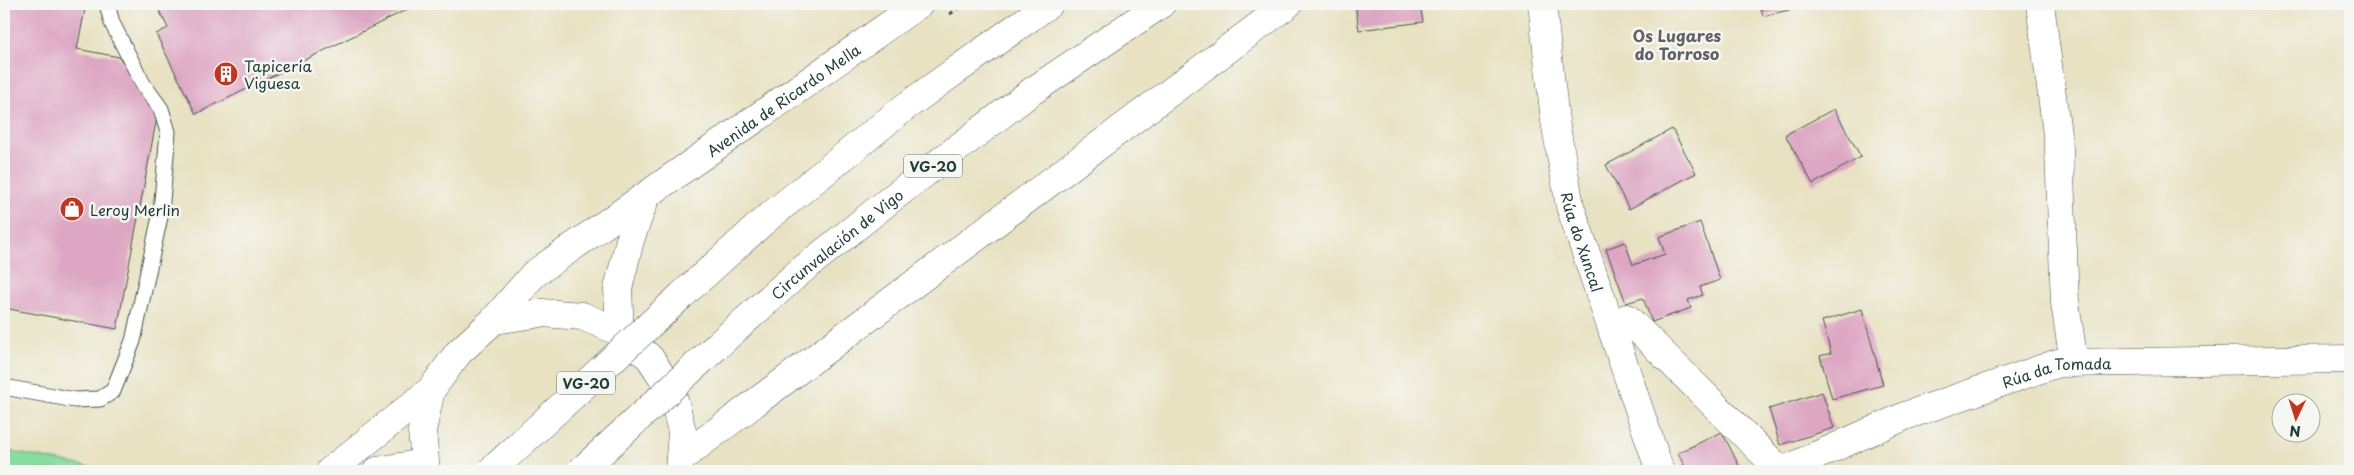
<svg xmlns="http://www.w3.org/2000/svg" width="2354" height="475" font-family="'Playpen Sans',sans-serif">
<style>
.green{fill:#85dda1;stroke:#528d6a}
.building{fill:#dda6c2}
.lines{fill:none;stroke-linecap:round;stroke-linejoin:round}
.lane-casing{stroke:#3d5649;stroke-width:17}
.street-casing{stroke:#3d5649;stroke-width:29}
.secondary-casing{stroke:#3d5649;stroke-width:29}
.highway-casing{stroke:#3d5649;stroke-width:29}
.path{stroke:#3d5649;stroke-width:3;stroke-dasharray:4 4;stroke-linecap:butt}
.lane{stroke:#fff;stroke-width:15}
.street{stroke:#fff;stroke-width:28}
.secondary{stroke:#fff;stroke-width:28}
.highway{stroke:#fff;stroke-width:28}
.highway-bridge-casing{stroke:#3d5649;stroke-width:29;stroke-linecap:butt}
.highway-bridge{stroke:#fff;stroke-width:28}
.labels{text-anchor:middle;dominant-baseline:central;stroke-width:5;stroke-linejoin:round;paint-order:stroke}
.shield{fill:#f6f6f2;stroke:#60746d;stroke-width:1}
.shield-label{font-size:14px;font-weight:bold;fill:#1f3d34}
.poi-label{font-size:15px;fill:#1f3d34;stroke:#f6f6f2;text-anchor:start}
.street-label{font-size:15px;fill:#1f3d34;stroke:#f6f6f2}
.neighbourhood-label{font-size:16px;font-weight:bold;fill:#626266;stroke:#f6f6f2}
</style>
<rect width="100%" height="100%" fill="#f6f6f2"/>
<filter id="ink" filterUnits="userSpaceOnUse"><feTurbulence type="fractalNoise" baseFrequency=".02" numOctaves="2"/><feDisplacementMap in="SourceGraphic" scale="10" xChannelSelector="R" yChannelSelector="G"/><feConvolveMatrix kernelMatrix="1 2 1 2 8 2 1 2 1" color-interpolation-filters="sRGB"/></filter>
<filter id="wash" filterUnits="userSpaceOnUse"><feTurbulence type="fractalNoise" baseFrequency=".0096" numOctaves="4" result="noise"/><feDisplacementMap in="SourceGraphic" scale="20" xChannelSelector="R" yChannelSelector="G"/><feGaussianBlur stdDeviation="1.12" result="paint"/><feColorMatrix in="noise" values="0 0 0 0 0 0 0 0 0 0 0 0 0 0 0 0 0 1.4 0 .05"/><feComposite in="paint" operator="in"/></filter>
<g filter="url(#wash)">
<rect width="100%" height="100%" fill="#e8e2c2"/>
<path class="green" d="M4,450L110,471H4Z"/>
<g id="blocks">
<path class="building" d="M4,4H86L77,49L119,57L158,111L117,329L4,308Z
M156,4H418L196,114L156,34L168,28Z
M1355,4H1420L1423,22L1359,30Z
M1760,4H1811V5L1763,16Z
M1834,109L1861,157L1813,184L1785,135Z
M1672,129L1696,173L1629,209L1606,165Z
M1700,222L1720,280L1700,287L1703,295L1688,300L1691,308L1652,322L1643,298L1626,303L1606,249L1625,242L1633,265L1665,254L1659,237Z
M1862,309L1883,385L1832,399L1820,356L1831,353L1822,321Z
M1822,392L1834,428L1780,445L1769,409Z
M1722,432L1742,471H1687L1678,453Z"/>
</g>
</g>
<g filter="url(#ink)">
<use href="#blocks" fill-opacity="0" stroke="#3d5649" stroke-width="1"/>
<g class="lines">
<defs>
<path id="lane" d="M4,387L75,400L100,399L113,391L133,341L161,212L168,132L161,109L143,84L112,23L107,4"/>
<g id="street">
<path id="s1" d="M1542,4L1555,121L1570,206L1660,471"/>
<path d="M2040,4L2059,149L2065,303L2074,363"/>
<path d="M1627,318L1781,471"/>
<path id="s2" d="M1782,471L1905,416L2058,363L2350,359"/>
</g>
<g id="secondary">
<path id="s3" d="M494,320L534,274L919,4"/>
<path d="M620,332L618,289L630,240L646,196"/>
<path d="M330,471L431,390"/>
<path d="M377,471L423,463"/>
<path d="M426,471L422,431L431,390L458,353L494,320L542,313L582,316L620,332L650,358L672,392L682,431L679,471"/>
</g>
<g id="highway">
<path d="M681,296L765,220L905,107L1049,4"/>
<path id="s4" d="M718,345L797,274L891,199L1031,92L1161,4"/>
<path d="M680,459L1288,4"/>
</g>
</defs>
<use href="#lane" class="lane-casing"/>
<use href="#street" class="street-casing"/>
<use href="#secondary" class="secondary-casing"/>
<use href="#highway" class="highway-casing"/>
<path class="path" d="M950,14L964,4"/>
<use href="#lane" class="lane"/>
<use href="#street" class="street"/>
<use href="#secondary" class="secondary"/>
<use href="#highway" class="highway"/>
<defs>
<path id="highway-bridge" d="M491,471L681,296
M581,471L718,345"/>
</defs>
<use href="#highway-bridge" class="highway-bridge-casing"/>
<use href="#highway-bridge" class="highway-bridge"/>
</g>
</g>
<defs>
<symbol id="building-disc" viewBox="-11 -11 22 22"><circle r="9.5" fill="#c8321e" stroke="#f6f6f2"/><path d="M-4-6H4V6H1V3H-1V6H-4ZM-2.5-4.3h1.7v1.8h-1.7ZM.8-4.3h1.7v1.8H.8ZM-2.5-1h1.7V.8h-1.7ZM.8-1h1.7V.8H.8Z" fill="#fff"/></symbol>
<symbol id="shop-disc" viewBox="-11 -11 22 22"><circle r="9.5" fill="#c8321e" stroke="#f6f6f2"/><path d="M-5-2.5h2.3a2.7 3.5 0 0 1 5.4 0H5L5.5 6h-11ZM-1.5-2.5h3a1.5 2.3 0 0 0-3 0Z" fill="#fff"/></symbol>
</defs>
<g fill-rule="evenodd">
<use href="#building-disc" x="212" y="60" width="28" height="28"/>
<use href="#shop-disc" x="58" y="195" width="28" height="28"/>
</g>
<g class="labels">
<g class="shield">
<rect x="904" y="154.5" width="58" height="23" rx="4"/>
<rect x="557" y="371.5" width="58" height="23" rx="4"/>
</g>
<g class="shield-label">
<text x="933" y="166">VG-20</text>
<text x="586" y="383">VG-20</text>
</g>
<g class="poi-label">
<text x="244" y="65">Tapicería<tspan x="244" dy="17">Viguesa</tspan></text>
<text x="90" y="209">Leroy Merlin</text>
</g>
<g class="street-label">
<text stroke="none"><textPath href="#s3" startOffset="365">Avenida de Ricardo Mella</textPath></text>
<text stroke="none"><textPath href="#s1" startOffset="242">Rúa do Xuncal</textPath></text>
<text stroke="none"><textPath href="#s4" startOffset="156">Circunvalación de Vigo</textPath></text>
<text stroke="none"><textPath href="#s2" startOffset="294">Rúa da Tomada</textPath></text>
</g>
<g class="neighbourhood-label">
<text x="1677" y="35">Os Lugares<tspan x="1677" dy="18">do Torroso</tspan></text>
</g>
</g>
<rect width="2354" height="475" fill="none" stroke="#f6f6f2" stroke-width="20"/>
<g transform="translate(2296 418) rotate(184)"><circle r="24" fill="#f6f6f2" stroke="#a0aca6"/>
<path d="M0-4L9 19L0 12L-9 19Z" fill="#c8321e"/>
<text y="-8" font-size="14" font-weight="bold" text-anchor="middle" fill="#1f3d34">N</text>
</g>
</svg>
